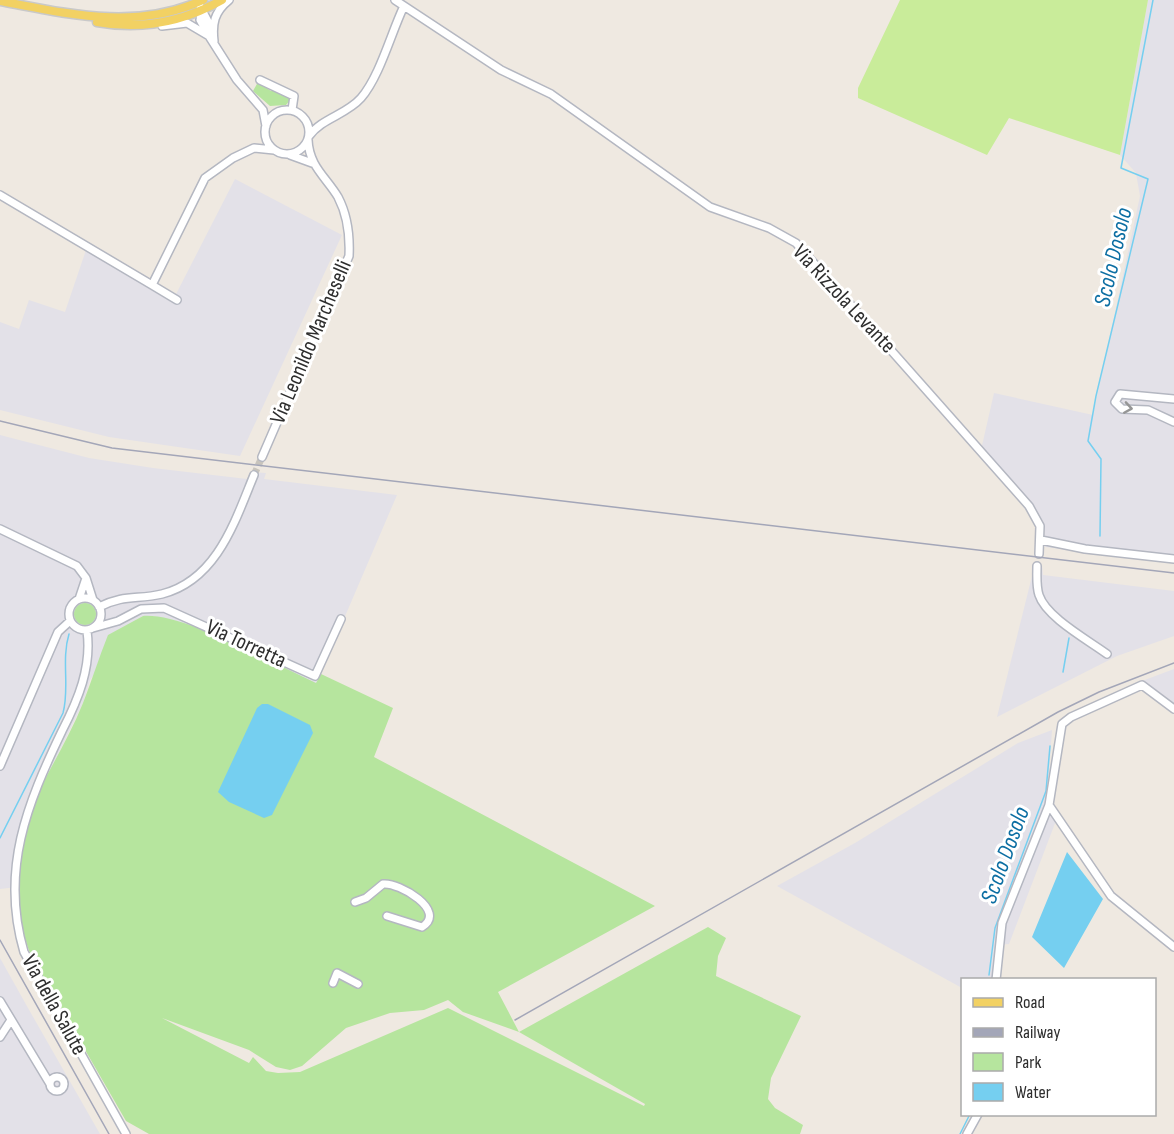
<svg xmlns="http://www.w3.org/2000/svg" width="1174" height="1134" font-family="'Sofia Sans Condensed',sans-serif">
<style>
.industrial{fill:#e3e1e8}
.green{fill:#b6e59e;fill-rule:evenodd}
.pitch{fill:#c9ec9a}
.water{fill:#75cff0}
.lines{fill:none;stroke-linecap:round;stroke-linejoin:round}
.stream{stroke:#75cff0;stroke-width:1.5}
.minor-tunnel{stroke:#c8c4bd;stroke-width:7;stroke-dasharray:7 3.5;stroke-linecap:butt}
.minor-casing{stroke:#b4b7c1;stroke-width:10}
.major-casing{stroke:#c9c9c9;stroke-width:11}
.minor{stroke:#fff;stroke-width:7}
.major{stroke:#f2d163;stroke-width:8}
.rail{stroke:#a3a6b8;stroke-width:1.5}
.oneway{stroke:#969696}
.labels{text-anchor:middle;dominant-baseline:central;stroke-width:6;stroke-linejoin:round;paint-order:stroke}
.street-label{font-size:22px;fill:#2e2e2e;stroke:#fff}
.water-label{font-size:24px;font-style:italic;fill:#0d6fa3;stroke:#fff}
</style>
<rect width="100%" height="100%" fill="#efe9e1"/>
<path class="industrial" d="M1148,0H1174V563L1045,547L1044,523L1036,511L981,450L994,393L1093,415L1140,196L1136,173L1120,155Z
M235,179L342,235L240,456L109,437L0,410V322L19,329L29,300L65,312L86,250L172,302Z
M0,435L89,458L153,468L247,479L250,472L266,473L264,479L397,495L316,684L176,621L153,616H143L130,624L90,680L83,703L29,814L17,887L0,889Z
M1035,564L1042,565L1043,575L1174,591V636L1117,656L997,717Z
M1174,669V714L1134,684Z
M1052,730L1048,792L1057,818L1009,944L996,945L992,979L962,980V988L777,886L855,843L1018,743Z
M0,958L28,1008L100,1134H0Z"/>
<path class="green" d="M258,82L271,91L274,89L289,96L290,100L286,105L270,106L253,91Z
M74 614a11 11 0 1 1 22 0a11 11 0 1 1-22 0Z
M143,616C186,613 274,664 316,683L321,674L393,708L374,757L655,906L498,992L519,1032L708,927L726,938L718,956L716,976L801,1016L771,1078L768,1099L775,1108L803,1125L800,1134H149L126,1121L31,956C14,912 12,859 29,814C44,776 68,741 83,703C92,680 99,657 108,635ZM448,1000L463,1012L519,1032L645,1104L644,1106L448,1008L300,1072L278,1073L266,1071L253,1057L249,1063L162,1018L249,1050L276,1067L290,1070L302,1066L346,1028L390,1013L424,1010Z"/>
<path class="pitch" d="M900,0H1148L1120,155L1009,118L987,155L858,98V88Z"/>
<path class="water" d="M262,704H268L310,725L313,733L272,815L264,818L229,802L218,792L257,708Z
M1067,852L1103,899L1064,968L1032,937Z"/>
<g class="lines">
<path class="stream" d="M1100,536L1101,459L1088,441L1096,396L1148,179L1121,168L1153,0
M1063,672L1069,638
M0,838L63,713C70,688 61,660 69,634
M989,975L995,928L1046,791L1050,746
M960,1134L970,1114"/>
<path class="minor-tunnel" d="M254,475L262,457"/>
<defs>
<path id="minor" d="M395,0L501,70L551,94L710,207L769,228L796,243L1029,506L1040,526L1039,554
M200,6L211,27
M202,10L200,20L207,32
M162,26L187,23L209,36L237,80L263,110L266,126
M214,41C212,24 214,12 229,0
M260,80L294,96L292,110
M265 132a22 22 0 1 1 44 0a22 22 0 1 1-44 0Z
M309,136C322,118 346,115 361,98C380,76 391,33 404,6
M290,155L312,163
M0,195L152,285L205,178L233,158L254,148L274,150
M152,285L177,300
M1174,399L1120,394L1115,402L1122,409L1148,410L1174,422
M262,457L349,256C350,235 348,216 338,197C326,177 309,166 308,140
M0,529L77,566L86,578
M1041,540L1085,549L1174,559
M1037,566C1037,575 1036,586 1039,595C1046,617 1088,640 1107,654
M69 614a16 16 0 1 1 32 0a16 16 0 1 1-32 0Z
M79,599L86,578L93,600
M99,607C125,594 137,600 162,594C217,580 235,521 254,475
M93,628L118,621L141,609L164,608L315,676L341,619
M87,631C92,667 78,700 62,731C27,804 0,870 24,952L126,1134
M0,766L58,632L70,621
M1049,805L1111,896L1174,947
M355,902L366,898L383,884C399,882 448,911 422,927L387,916
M996,980L1002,923L1049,805L1062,724L1071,717L1142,685L1174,709
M333,983L337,973L358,984
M0,1001L50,1084
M0,1037L11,1020
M50 1084a7 7 0 1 1 14 0a7 7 0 1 1-14 0Z
M967,1134L978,1114"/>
<path id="major" d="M0,1C68,14 137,31 203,0
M97,22C141,30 183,22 222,0"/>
</defs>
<use href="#minor" class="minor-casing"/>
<use href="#major" class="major-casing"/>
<use href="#minor" class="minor"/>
<use href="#major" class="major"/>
<path class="rail" d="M0,421L112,448L1174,573
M0,940L109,1134
M515,1020L1058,712L1099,692L1174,663"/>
</g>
<defs><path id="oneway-chevron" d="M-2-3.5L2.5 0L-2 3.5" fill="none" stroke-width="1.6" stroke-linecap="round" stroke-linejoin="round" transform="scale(1.5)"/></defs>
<use class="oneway" href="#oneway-chevron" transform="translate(1128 408) rotate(9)"/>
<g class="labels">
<g class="street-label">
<text transform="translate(844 299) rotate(47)">Via Rizzola Levante</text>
<text transform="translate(311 342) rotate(-67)">Via Leonildo Marcheselli</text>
<text transform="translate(246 644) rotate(25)">Via Torretta</text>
<text transform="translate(54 1005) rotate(61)">Via della Salute</text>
</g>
<g class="water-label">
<text transform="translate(1113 257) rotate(-77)">Scolo Dosolo</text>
<text transform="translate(1005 855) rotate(-70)">Scolo Dosolo</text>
</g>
</g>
<rect x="961" y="978" width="195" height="138" fill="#ffffff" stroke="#ababab" stroke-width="1.5"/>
<rect x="973" y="998" width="30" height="9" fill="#f2d163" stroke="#ababab" stroke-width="1.5"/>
<text x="1015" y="1008" font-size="18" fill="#2e2e2e">Road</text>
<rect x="973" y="1028" width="30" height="9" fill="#a3a6b8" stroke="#ababab" stroke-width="1.5"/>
<text x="1015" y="1038" font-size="18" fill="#2e2e2e">Railway</text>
<rect x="973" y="1053" width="30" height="18" fill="#b6e59e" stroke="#ababab" stroke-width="1.5"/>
<text x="1015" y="1068" font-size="18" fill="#2e2e2e">Park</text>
<rect x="973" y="1083" width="30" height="18" fill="#75cff0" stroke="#ababab" stroke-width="1.5"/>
<text x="1015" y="1098" font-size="18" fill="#2e2e2e">Water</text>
</svg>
